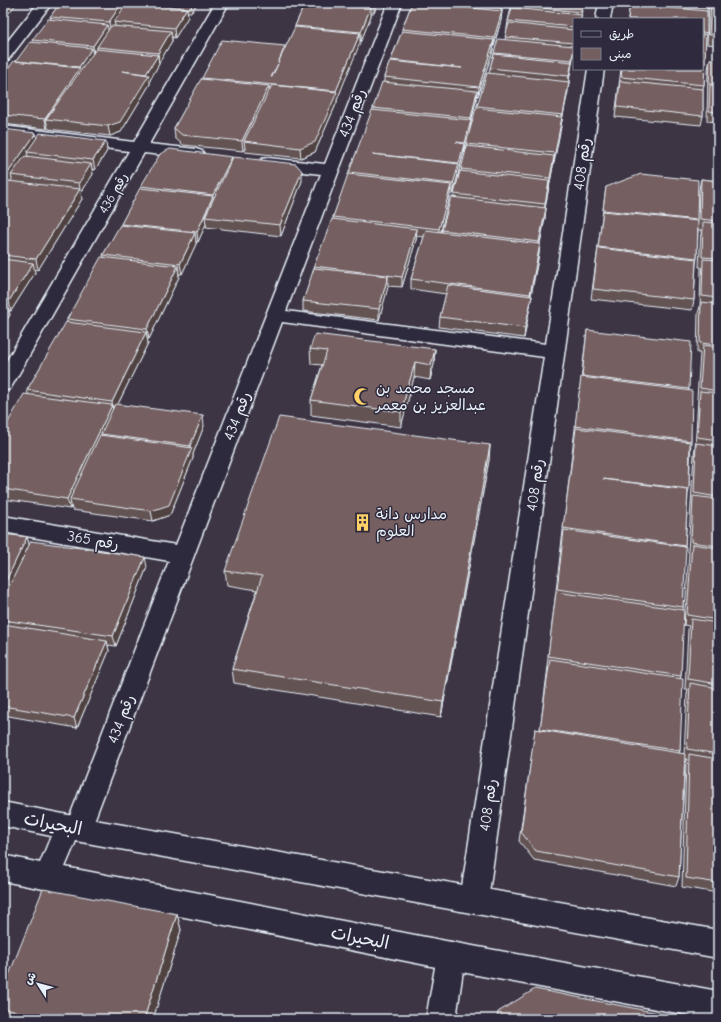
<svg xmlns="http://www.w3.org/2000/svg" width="721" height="1022" font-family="'Comic Neue','Playpen Sans Arabic',sans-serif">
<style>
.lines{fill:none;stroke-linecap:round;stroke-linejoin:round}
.minor-casing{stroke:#e8f1f8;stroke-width:3}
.tertiary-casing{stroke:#e8f1f8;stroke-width:3}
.minor{fill:#2f2a3d;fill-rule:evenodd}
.tertiary{fill:#2f2a3d;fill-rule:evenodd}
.wall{fill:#645253;stroke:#e8f1f8;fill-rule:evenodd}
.shaded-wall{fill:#514243;stroke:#e8f1f8}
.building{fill:#745f60;stroke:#e8f1f8;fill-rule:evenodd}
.labels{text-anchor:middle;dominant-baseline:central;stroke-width:3;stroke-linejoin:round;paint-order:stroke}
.far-street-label{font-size:13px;fill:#e8f1f8;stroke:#2f2a3d}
.street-label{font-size:15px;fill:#e8f1f8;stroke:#2f2a3d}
.poi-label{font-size:15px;fill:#e8f1f8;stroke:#2f2a3d;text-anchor:start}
.near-street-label{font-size:18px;fill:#e8f1f8;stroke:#2f2a3d}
</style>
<rect width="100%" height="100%" fill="#3d3544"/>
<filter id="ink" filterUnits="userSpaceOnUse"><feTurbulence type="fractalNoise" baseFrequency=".025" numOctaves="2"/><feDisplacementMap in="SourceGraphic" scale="8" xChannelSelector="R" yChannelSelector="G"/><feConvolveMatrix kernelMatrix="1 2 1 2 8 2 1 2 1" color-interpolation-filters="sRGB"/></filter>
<g filter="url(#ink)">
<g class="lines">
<defs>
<path id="minor" d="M38,3H52L8,60L3,61V47Z
M215,3H229L149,144L196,149L202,151L204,154L202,157L196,159L144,153L13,384L10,389L3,391V367L129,151L3,136V126L134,142Z
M388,3H402L286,311L546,344L588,69H604L488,900L484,909L474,913L464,909L460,900L544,357L282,322L91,829L88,838L78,841L68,838L65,829L169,561L3,532V516L176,545L321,174L268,168L262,167L260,163L262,159L268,158L325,164Z
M599,3H613L610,19H596Z
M451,942L461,946L465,956L456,1019H426L437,956L441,946Z"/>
<path id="tertiary" d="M3,802L78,817L718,930V958L76,841L65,867L451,942L718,991V1019H709L451,970L3,881V855L40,863L51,836L3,826Z"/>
</defs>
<use href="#minor" class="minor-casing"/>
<use href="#tertiary" class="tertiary-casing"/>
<use href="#minor" class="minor"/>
<use href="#tertiary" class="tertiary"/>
</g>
<path class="wall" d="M60,3H197L192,12H187L188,17L175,38L172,37V41L159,63V64L150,80V84L121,132L110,136L48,129V128L47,129L3,124V75L16,61L33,42L32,40L51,20L50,17ZM123,5H126L124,9Z
M305,3H378L374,13H371V16L361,41H360L337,100V102L315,152L301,158L245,152V148L243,151L183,145L175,138L174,128L202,79V78L285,48L295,28V26Z
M412,3H504L502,11L501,20L493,50L478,96H477L476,101L470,126V130L477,109V106L489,74L490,68L494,53L505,40L507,28L508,21L510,12L511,5L582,9L581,19H574V53L561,125L545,208H546L545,218L540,244L539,254L531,296H532L530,306L524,338L439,327L440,317L446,294L411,289V279L424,237L417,236L416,240L402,287L388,286L379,320L303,311V301L315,268L314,266L333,219V217L349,175V172L373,110V108L384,82V77L402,31V29ZM466,144V152L461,171L454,194V197L442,230V232H441L450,194H453Z
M630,3H708L707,11L704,85L703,89V116L701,125L615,117L621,69H702V19H628Z
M709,3H718V45L707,44Z
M710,59L718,60V122L707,121L708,69Z
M3,129L37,138L107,151L95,170L92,169L93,174L81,193L82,199L38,270L34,269L35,273L11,311H9L10,315L3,325Z
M232,157V159L302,181L281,236L206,227V224L198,242H196V244L182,274H179V277L149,339H147L148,343L118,404L204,426L193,454V458L170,515L153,521L72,510L71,506L70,509L3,499V431L28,394L27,390L67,322V319L104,257L103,255L121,225V224L141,188V186Z
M701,179L718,181V893L682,887L686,764L687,759H685L679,877L676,886L534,860L519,841L534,739L535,729L540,730L548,666H547L555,599L562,539L574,437L587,330L689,389L691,441L689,489L688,494L685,547L681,676L680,679V751L679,753L684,754L687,694L688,689H685L688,629L689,626L684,625L689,552H688L694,454L695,448L698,399H697L700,353H697L698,313L700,307L701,267H699L701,230H698L697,258L696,264L694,300L692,310L591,299L606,187L697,220V221H698L699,189Z
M310,349H435L434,364L430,380L414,377L401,427L311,415V400L322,365L311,364Z
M490,445L489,460L441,717L234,683L232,669L257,590L227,585L225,571Z
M3,534L27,537L29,545L147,567L116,646L108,645L109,651L77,728L3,715Z
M177,914L181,930L153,1019H3V990Z"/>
<path class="shaded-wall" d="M7,3H17L4,19V20L3,21V8Z
M122,3H123L124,12L114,22L115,25L111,32L109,22Z
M191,3H197L192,12Z
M374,3H378L374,13Z
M502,3H504L502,11L501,20L493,48L494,38L500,16L501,8Z
M371,6V16L361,41V32Z
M187,8L188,17L175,38L174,28Z
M107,25L109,34L97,47V51L94,56L93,46Z
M171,31L172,41L159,63L158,53Z
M360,33V43L337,100V102L315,152L301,158L300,148L336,92V91Z
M494,40L493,50L478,96L479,87Z
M92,48L93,58L46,119L48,128L47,129L45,119L79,69V67Z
M574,49L573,56L568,86L569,76Z
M158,55L159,64L150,80V84L121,132L110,136L108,126L147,78L146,74Z
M569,82L568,92L561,125L563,115Z
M269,86L270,96L244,141L245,148L243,151L242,141Z
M477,91L476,101L470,126V130L464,153L465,143L470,121L471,118Z
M562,117L561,127L554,163L555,153Z
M36,133L38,143L27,152L28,156L11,175L12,179L7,187L5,177Z
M106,141L107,151L95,170L93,160Z
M464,144L463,154L453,194V184Z
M554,156L553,166L549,188L550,178Z
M232,157L233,167L205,217L206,224L198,242L197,232L213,197V195Z
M91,164L93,174L81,193L82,199L38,270L36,259L80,189L79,183Z
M302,171V181L281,236L280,225Z
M549,181L548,191L544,215L545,204Z
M451,185L450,195L439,239V229Z
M546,208L545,218L538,252L539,242Z
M417,229L416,240L402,287V277Z
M195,233L196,244L182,274L180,264Z
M540,244L539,254L529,304L530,294Z
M33,263L35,273L11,311L9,301Z
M178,266L179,277L149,339L147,329Z
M388,276V287L379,320V309Z
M532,296L530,306L524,338L525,328Z
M7,304L10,315L3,325V311Z
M146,332L148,343L114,412L112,402Z
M435,349L434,364L430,380L431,365Z
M415,362L414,377L401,427V412Z
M112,405L114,416L101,434L102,440L70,499L71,506L70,509L67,499Z
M203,415L204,426L193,454V458L170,515L153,521L151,511L191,449L190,446Z
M490,445L489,460L441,717L443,702Z
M27,537L30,548L3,604V587Z
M145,557L147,567L116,646L113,636Z
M107,641L109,651L77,728L74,718Z
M177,914L181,930L153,1019H144Z"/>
<path class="building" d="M3,3H7L3,8Z
M60,3H122L109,22L50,17Z
M127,3H137L187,8L174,28L114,22Z
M305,3H333L371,6L361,32L295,26Z
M412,3H421L502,11L494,38L402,29Z
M451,3H502L501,8Z
M512,3H583L581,12L511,5Z
M662,3H708V7Z
M711,3H718V35H709Z
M630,4L707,11V33L702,32V19H628Z
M512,8L582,15L581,19H574V27L508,21Z
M48,19L107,25L93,46L32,40Z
M509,23L574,30V43L505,37Z
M111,26L171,31L158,53L97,47Z
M295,27L360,33L336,91L202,78L222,40L285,46L278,63ZM278,64L272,77H271Z
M402,31L494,40L479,87L384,77L390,61L462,68L391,60Z
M702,34L706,35L705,58H702Z
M498,39L574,46L572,60L494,53Z
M30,42L92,48L79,67L16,61Z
M96,49L158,55L146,74L122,71L149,75L120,122L108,126L46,119Z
M494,54L572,62L569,76L490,68Z
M710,59L718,60V84H709Z
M702,60H705L704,85L621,77L622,69H702Z
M14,61L80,68L45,119L3,115V75Z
M487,73L569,82L563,115L477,106Z
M201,79L269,86L242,141L182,135L174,128Z
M620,81L703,89V116L617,107Z
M382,82L477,91L471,118L373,108Z
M272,85L337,92L315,142L300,148L244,141Z
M710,85H718V112L709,111Z
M476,108L562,117L555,153L466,144Z
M372,110L471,120L465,143L456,142L464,144L459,163L372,154L459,164L453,184L349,172Z
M3,129L36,133L5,177H3Z
M40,133L106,141L93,160L27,152Z
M467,146L554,156L550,178L461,169Z
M170,149L232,157L213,195L141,186L160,154Z
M25,156L91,164L79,183L11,175Z
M233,157L296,164L302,171L280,225L205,217Z
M460,171L549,181L545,204L454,194Z
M348,174L451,185L439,229L333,217Z
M641,174L698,180L697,220L603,210L606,187Z
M701,179L718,181V221L700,219Z
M8,181L80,189L36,259L3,255V187Z
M140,188L213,196L197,232L121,224Z
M451,197L546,208L539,242L442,230Z
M603,211L698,221L697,258L598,247Z
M332,219L417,229L402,277L314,266Z
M703,222L718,223V258L702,257Z
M120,225L195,233L180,264L103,255Z
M426,230L540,244L530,294L411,279Z
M598,248L696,259L694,300L593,289Z
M101,257L178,266L147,329L67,319Z
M3,259L33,263L9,301L3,300Z
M703,259L718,260V298L702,296Z
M314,268L388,276L379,309L303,301Z
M448,285L532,296L525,328L440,317Z
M701,302L718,304V345L700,343Z
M3,304H7L3,311Z
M66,322L146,332L112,402L27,390Z
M587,330L691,342L689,389L582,376Z
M315,334L435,349L431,365L415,362L401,412L311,400L327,351L310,349Z
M703,345L718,347V391L700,388Z
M581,377L692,391L691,441L575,426Z
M700,391L718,393V440L697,437Z
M24,394L112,405L67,499L3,489V431Z
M115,404L203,415L190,446L101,434Z
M279,417L490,445L443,702L232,669L262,576L225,571Z
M576,428L690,442L689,489L603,479L688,490L685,546L563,528Z
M100,435L192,448L169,505L151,511L70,499Z
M696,443L718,446V497L694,493Z
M693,496L718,499V546L691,542Z
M564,530L686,547L683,607L557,589Z
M3,534L27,537L3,587Z
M31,541L145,557L113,636L3,620V599Z
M692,544L718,548V620L687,615Z
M556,592L684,610L681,676L548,656Z
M691,619L718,623V684L688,679Z
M3,624L107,641L74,718L3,706Z
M550,659L683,679L680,751L540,729Z
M690,683L718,688V754L687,749Z
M535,729L685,754L679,877L536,851L521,832Z
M689,754L718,759V883L686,878Z
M43,889L177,914L144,1019H54L3,1009V990Z
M535,989L689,1019H497L498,1012Z"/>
</g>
<defs>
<symbol id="mosque-bare" viewBox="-9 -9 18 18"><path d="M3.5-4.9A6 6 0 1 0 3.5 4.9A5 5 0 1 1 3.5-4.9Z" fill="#ffd166" stroke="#2f2a3d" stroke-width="2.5" paint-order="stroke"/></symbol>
<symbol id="building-bare" viewBox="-9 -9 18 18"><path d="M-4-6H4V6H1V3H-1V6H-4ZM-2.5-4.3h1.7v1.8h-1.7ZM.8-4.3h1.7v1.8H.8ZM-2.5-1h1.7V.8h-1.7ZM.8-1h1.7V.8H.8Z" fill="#ffd166" stroke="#2f2a3d" stroke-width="2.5" paint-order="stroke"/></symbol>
</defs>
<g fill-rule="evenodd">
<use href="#mosque-bare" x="350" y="384" width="25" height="25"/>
<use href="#building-bare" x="350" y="510" width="25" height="25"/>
</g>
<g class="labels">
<g class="far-street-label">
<text transform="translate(113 193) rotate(-60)">رقم 436</text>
</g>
<g class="street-label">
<text transform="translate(352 113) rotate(-69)">رقم 434</text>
<text transform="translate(582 164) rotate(-82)">رقم 408</text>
<text transform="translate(237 416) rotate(-69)">رقم 434</text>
<text transform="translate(535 485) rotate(-82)">رقم 408</text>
<text transform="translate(93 540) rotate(10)">رقم 365</text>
<text transform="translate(121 719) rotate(-69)">رقم 434</text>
<text transform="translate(488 805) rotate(-82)">رقم 408</text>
</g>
<g class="poi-label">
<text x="376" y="388">مسجد محمد بن<tspan x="376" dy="17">عبدالعزيز بن معمر</tspan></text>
<text x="376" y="514">مدارس دانة<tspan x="376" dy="17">العلوم</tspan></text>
</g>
<g class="near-street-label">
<text transform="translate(53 824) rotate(11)">البحيرات</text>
<text transform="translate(360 938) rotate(11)">البحيرات</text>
</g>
</g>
<rect width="721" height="1022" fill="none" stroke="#2f2a3d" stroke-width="16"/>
<rect x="8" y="8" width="705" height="1006" fill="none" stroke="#e8f1f8" stroke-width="1.5" filter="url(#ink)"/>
<rect x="573" y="18" width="130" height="52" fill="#2f2a3d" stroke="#797a88"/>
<rect x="581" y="31" width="20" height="6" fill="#2f2a3d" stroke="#797a88"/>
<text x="609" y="38" font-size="12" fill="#e8f1f8">طريق</text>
<rect x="581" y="48" width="20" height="12" fill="#745f60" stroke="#797a88"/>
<text x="609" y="58" font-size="12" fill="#e8f1f8">مبنى</text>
<g transform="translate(38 984) rotate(306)" stroke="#2f2a3d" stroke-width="3" paint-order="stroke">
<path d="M0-3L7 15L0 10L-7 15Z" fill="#e8f1f8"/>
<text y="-6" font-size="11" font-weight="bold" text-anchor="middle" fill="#e8f1f8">ش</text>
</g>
</svg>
